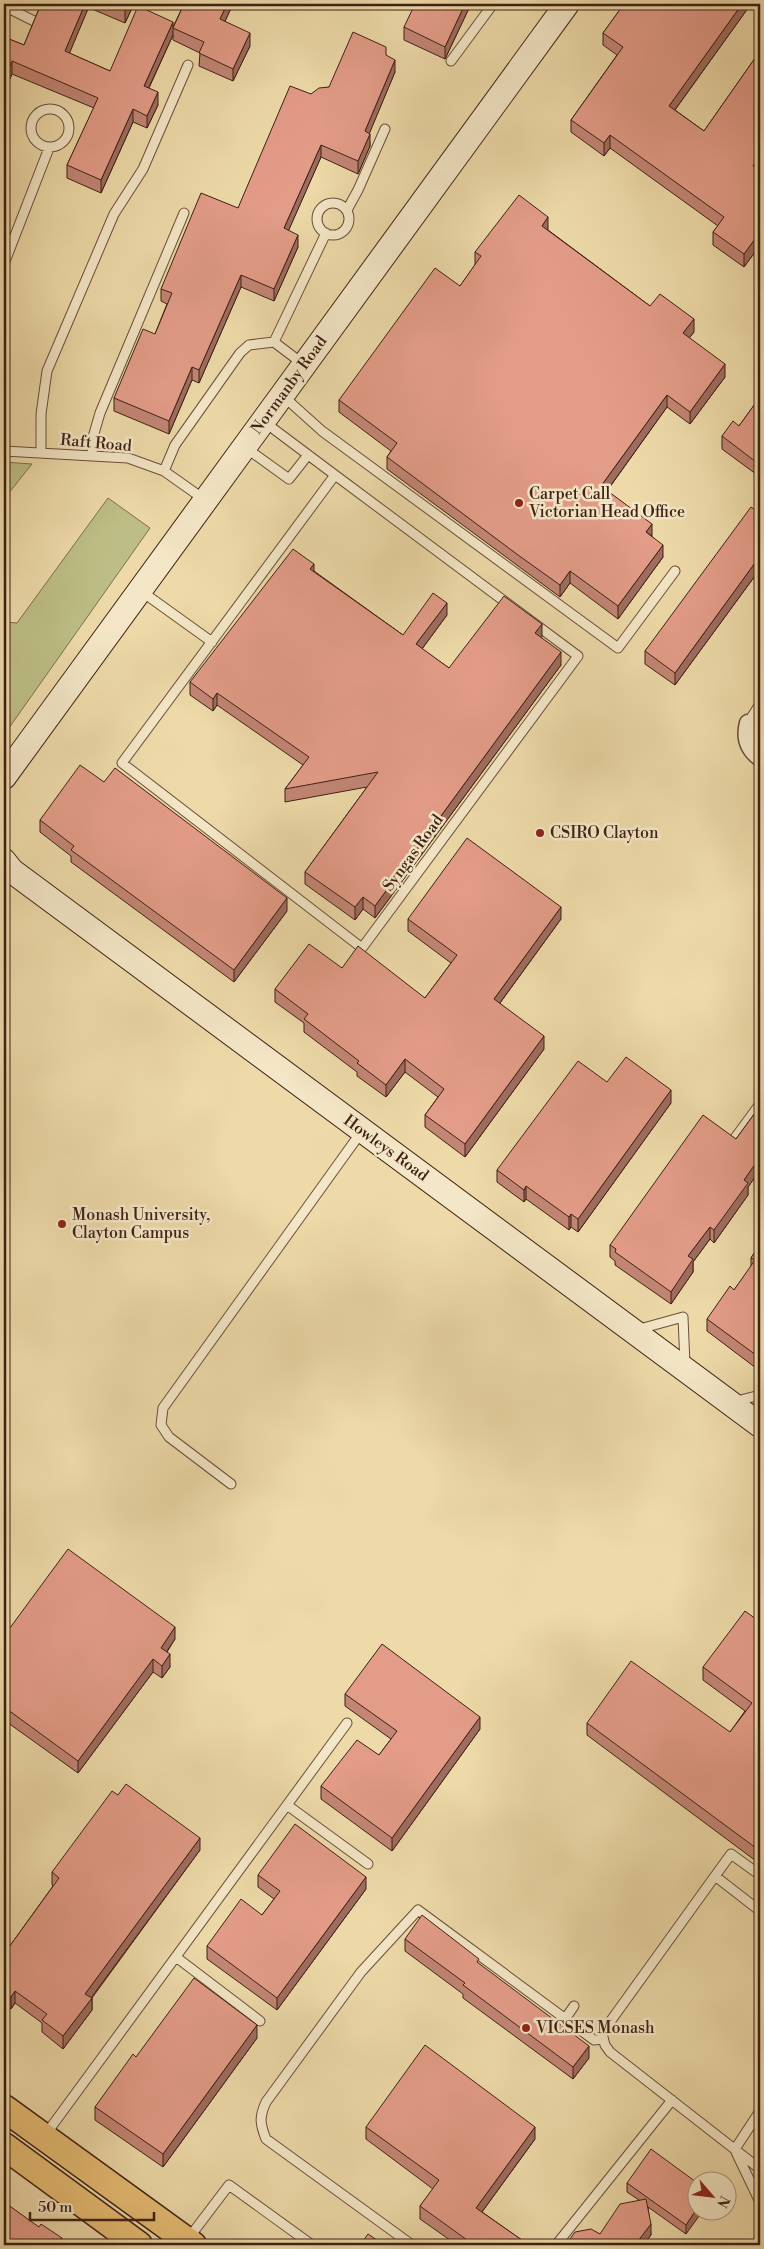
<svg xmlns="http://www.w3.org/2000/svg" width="764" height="2249" font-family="'Libre Bodoni',serif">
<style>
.green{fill:#bdbe85;stroke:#7e6f4d}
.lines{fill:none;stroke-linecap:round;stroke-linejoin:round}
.lane-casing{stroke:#6a4e3a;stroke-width:11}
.street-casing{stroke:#6a4e3a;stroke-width:19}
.secondary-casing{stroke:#3e2015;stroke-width:26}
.primary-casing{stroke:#3e2015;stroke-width:29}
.lane{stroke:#f4e7c7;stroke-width:9}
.street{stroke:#f4e7c7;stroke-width:16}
.secondary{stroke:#f4e7c7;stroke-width:24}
.primary{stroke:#e7bd74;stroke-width:26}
.wall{fill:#c38675;stroke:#3e2015}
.shaded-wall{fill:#9f6d5f;stroke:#3e2015}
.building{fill:#e39c88;stroke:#3e2015}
.poi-dot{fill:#8f2418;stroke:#f4e7c7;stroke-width:2}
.labels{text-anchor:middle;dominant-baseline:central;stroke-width:5;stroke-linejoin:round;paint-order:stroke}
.street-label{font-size:16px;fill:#3e2015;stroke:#f4e7c7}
.poi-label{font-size:16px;fill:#3e2015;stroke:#f4e7c7;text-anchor:start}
</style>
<rect width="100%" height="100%" fill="#eedaa9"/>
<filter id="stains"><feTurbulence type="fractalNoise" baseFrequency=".004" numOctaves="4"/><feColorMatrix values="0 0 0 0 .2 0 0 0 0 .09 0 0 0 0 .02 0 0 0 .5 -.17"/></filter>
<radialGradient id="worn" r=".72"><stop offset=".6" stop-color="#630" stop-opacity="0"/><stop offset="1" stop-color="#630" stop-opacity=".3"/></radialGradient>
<path class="green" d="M4,462L32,464L4,499Z
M108,498L150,528L4,735V622L17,623Z"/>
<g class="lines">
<defs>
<path id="lane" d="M4,6L34,21
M451,61L493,4
M31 128a19 19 0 1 1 38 0a19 19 0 1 1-38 0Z
M317 219a16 16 0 1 1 32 0a16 16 0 1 1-32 0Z
M347,210L358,190L385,129
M4,264L49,148
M274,342L303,364
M282,395L322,431L618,648L675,571
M263,421L335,475
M246,448L289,479L308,455
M4,451L128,458L164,471L205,500
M41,453V414L47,371L114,214L143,169L188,65
M92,455L93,437L100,413L184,213
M164,471L175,445L240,353L249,345L274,342L326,233
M335,475L578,656L362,948L122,763Z
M141,591L212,642
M748,723L760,704
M735,1138L760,1104
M636,1330L683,1317L685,1365
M733,1402L760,1395
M231,1484L169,1437L161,1425L163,1408L362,1131
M287,1805L368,1864
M715,1876L731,1854L760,1875
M760,1911L715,1876L602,2033L605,2045L610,2052L760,2169
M176,1957L260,2021
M565,2019L574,2006
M46,2134L347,1723
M735,2149L760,2111
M736,2152L760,2202
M188,2239L229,2185L312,2245
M412,2245L266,2139C260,2124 259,2117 266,2102L361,1972L418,1910L594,2040L603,2039
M556,2245L672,2100"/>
<path id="street" d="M748,723C744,738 748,749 760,758"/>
<path id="secondary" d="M4,777L567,4
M4,861L12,871L760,1425"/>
<path id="primary" d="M4,2108L193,2245
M4,2146L139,2245"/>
</defs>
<use href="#lane" class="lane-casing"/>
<use href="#street" class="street-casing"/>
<use href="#secondary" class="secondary-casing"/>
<use href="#primary" class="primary-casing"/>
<use href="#lane" class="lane"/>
<use href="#street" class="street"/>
<use href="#secondary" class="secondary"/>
<use href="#primary" class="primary"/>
</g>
<path class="wall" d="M41,4H90L69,53L110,71L173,27L184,4H233L225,21L250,46L233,81L199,66L200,53L173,40V35L149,88L158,105L147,128L133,122L101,193L67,178V165L94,108L12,74L4,92V37L24,45Z
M92,4H134L125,23L92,9Z
M471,4L445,59L404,40V27Z
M624,4H751L675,110L704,131L760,51V169L759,171L760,172V256L755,252L744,267L713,245V232L718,226L610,148L604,156L571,132V120L617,55L603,45V33Z
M386,56L395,72L369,133L370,146L358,174L321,157L288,231L298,247L274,301L241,287L199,383L192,380L169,434L114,411V398L155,334L167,304L161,301V289L238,208L311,94L329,87Z
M548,230L650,306L694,332L689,338L725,377L690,424L667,407L607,491L652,536L663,557L618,619L570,583L560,597L387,469V457L391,451L339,412V400L460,286L475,265V252Z
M760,397V477L722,449V436L739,426Z
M760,513V569L675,685L645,664V651Z
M314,571L403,635L447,615L422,649L449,668L542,637H541L561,665L375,918L363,909L355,920L305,884V872L367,787L285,802V789L303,765L217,705L213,711L190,695V682Z
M40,820L287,911L234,982L71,862V856L40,832Z
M408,919H561L500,1003L544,1049L465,1157L425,1127V1115L438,1097L405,1072L386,1097L357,1076V1072L304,1032V1023L275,1002V989L342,968L425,998L451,963L408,931Z
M607,1082L671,1103L578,1232L571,1227L569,1230L526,1199L524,1202L497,1182V1170Z
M760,1106V1170L748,1187V1195L714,1243L710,1239L693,1262V1272L671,1304L615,1265V1261L610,1257V1245L736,1139Z
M760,1244V1371L707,1331V1319L734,1290L751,1267V1258Z
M760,1621V1864L587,1735V1723L730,1732L745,1711L703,1680V1667Z
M4,1636L175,1639L167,1652L170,1667L162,1678L153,1672L78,1773L4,1720Z
M345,1694L480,1729L392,1851L321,1799V1786L379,1755L391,1739L345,1706Z
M200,1850L92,1998V2010L63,2049L42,2032V2023L15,2003L11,2009L4,2004V1954L53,1886L52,1885V1872Z
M258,1875L366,1889L277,2010L207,1959V1946L262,1915L274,1899L258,1887Z
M405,1939L479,1964L589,2058L573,2079L463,1998V1994L405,1951Z
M257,2038L163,2167L95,2120V2107L136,2057Z
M366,2127L535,2139L482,2212L529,2245H457L420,2219V2206L433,2189L366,2139Z
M696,2182L686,2234L648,2207L651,2235L643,2245H568V2242L600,2234L639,2200L627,2192V2183Z
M4,2202L62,2245H4Z"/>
<path class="shaded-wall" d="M85,4H90L65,64V51Z
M128,4H134L125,23V10Z
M227,4H233L220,32V19Z
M465,4H471L445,59V47Z
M742,4H751L669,118V106Z
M173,22V35L144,98V86Z
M250,33V46L233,81V69Z
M395,60V72L365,144V131Z
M12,61V74L4,92V79Z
M158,92V105L147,128V116Z
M133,109V122L101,193V180Z
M370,134V146L358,174V161Z
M610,135V148L604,156V143Z
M321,145V157L284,241V228Z
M760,156V169L753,179V166Z
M548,217V230L542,238V226Z
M298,235V247L274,301V289Z
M755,239V252L744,267V254Z
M241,275V287L199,383V370Z
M694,319V332L683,346V333Z
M725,364V377L690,424V412Z
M192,367V380L169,434V421Z
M667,395V407L601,499V486Z
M652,524V536L646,532Z
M663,545V557L618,619V606Z
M760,556V569L675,685V673Z
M314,564V577L310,569Z
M570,571V583L560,597V585Z
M447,603V615L416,657V644Z
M542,624V637L535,645V633Z
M561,652V665L375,918V906Z
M217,693V705L213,711V699Z
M363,897V909L355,920V907Z
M287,898V911L234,982V970Z
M561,907V919L494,1011V999Z
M544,1036V1049L465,1157V1144Z
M405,1059V1072L386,1097V1085Z
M671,1090V1103L578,1232V1219Z
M760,1157V1170L748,1187V1195L714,1243V1230L744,1180Z
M526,1186V1199L524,1202V1190Z
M571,1214V1227L569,1230V1217Z
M710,1227V1239L693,1262V1272L671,1304V1292L688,1256Z
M175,1627V1639L161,1660V1648Z
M170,1654V1667L162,1678V1666Z
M153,1659V1672L78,1773V1761Z
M480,1717V1729L392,1851V1838Z
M200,1838V1850L85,2006V1994Z
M366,1877V1889L277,2010V1998Z
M15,1991V2003L11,2009V1997Z
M92,1998V2010L63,2049V2036Z
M257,2025V2038L163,2167V2154Z
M589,2046V2058L573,2079V2067Z
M535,2127V2139L476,2220V2208Z
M696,2210V2212H702L686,2234V2225Z
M651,2224V2235L643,2245H638V2241Z
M62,2238V2245H58V2244Z"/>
<path class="building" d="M41,4H85L65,51L110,71L138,6L173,22L144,86L158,92L147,116L133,109L101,180L67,165L98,98L12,61L4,79V37L24,45Z
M109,4H128L125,10Z
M184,4H227L220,19L250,33L233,69L199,53L204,42L173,28Z
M415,4H465L445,47L404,27Z
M624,4H742L669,106L704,131L760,51V156L753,166L760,172V243L755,239L744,254L713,232L724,217L610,135L604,143L571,120L623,47L603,33Z
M353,32L386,47V55L395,60L365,131L370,134L358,161L321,145L284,228L298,235L274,289L241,275L199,370L192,367L169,421L114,398L143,329L155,334L172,293L161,289L201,193L238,208L290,86L311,94L319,88L329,87Z
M519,195L548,217L542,226L650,306L660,294L694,319L683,333L725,364L690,412L667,395L601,486L652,524L646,532L663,545L618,606L570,571L560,585L518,555L387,457L397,443L339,400L435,268L460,286L481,256L475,252Z
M760,397V465L722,436L733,421L739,426Z
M751,507L760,513V556L675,673L645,651Z
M293,549L314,564L310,569L403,635L433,593L447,603L416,644L449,668L504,596L542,624L535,633L561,652L375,906L363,897L355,907L305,872L378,772L285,789L309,757L217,693L213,699L190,682Z
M80,765L104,782L115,768L287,898L234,970L71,850L74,846L40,820Z
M467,838L561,907L494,999L544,1036L465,1144L425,1115L444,1089L405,1059L386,1085L357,1063L359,1061L304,1019L308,1014L275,989L309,944L342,968L358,946L425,998L457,955L408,919Z
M626,1057L671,1090L578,1219L571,1214L569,1217L526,1186L524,1190L497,1170L578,1061L607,1082Z
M760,1106V1157L744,1180L748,1183L714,1230L710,1227L688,1256L693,1259L671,1292L615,1252L616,1249L610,1245L703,1115L736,1139Z
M760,1244V1358L707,1319L730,1286L734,1290L755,1260L751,1258Z
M68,1549L175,1627L161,1648L170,1654L162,1666L153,1659L78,1761L4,1707V1636Z
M745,1611L760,1622V1621V1851L587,1723L631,1661L730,1732L752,1703L703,1667Z
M382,1644L480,1717L392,1838L321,1786L357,1740L379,1755L397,1731L345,1694Z
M126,1784L200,1838L85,1994L92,1998L63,2036L42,2020L47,2014L15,1991L11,1997L4,1992V1954L59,1878L52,1872L112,1791L118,1795Z
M295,1824L366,1877L277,1998L207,1946L241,1899L262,1915L280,1891L258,1875Z
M422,1915L479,1959L477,1962L589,2046L573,2067L463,1985L465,1983L405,1939Z
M194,1978L257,2025L163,2154L95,2107L133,2054L136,2057Z
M425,2045L535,2127L476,2208L529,2245H474L420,2206L439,2180L366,2127Z
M651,2149L696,2182V2210L686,2225L627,2183Z
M646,2199L651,2224L638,2241L639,2245H568V2242L575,2232L591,2229L600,2234L620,2204Z
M4,2202L39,2227L41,2224L62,2238L58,2244L59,2245H18L12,2241L9,2245H4Z
M368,2234L384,2245H360Z"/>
<g class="poi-dot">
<circle cx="519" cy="503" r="5"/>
<circle cx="540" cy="833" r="5"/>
<circle cx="62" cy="1224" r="5"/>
<circle cx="526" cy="2028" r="5"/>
</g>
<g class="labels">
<g class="street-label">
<text transform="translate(289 385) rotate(-54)">Normanby Road</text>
<text transform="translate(96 443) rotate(5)">Raft Road</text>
<text transform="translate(413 853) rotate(-54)">Syngas Road</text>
<text transform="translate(386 1148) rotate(36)">Howleys Road</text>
</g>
<g class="poi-label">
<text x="529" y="494">Carpet Call<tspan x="529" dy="18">Victorian Head Office</tspan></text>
<text x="550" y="833">CSIRO Clayton</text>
<text x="72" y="1215">Monash University,<tspan x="72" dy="18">Clayton Campus</tspan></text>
<text x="536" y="2028">VICSES Monash</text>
</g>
</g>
<rect width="764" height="2249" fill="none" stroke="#eedaa9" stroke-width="20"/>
<rect x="5" y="5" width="754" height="2239" fill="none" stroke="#3e2015" stroke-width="2.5"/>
<rect x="10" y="10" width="744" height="2229" fill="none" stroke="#3e2015"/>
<g transform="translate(712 2196) rotate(118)"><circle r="24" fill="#f4e7c7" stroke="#ab9780"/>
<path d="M0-4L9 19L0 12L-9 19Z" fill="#8f2418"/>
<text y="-8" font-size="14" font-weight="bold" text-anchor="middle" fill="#3e2015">N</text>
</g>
<path d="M30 2212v8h124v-8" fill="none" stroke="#3e2015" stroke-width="2.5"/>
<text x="38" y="2212" font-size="15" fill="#3e2015" stroke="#f4e7c7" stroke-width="4" paint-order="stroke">50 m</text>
<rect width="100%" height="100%" filter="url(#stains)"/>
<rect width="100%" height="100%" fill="url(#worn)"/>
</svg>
